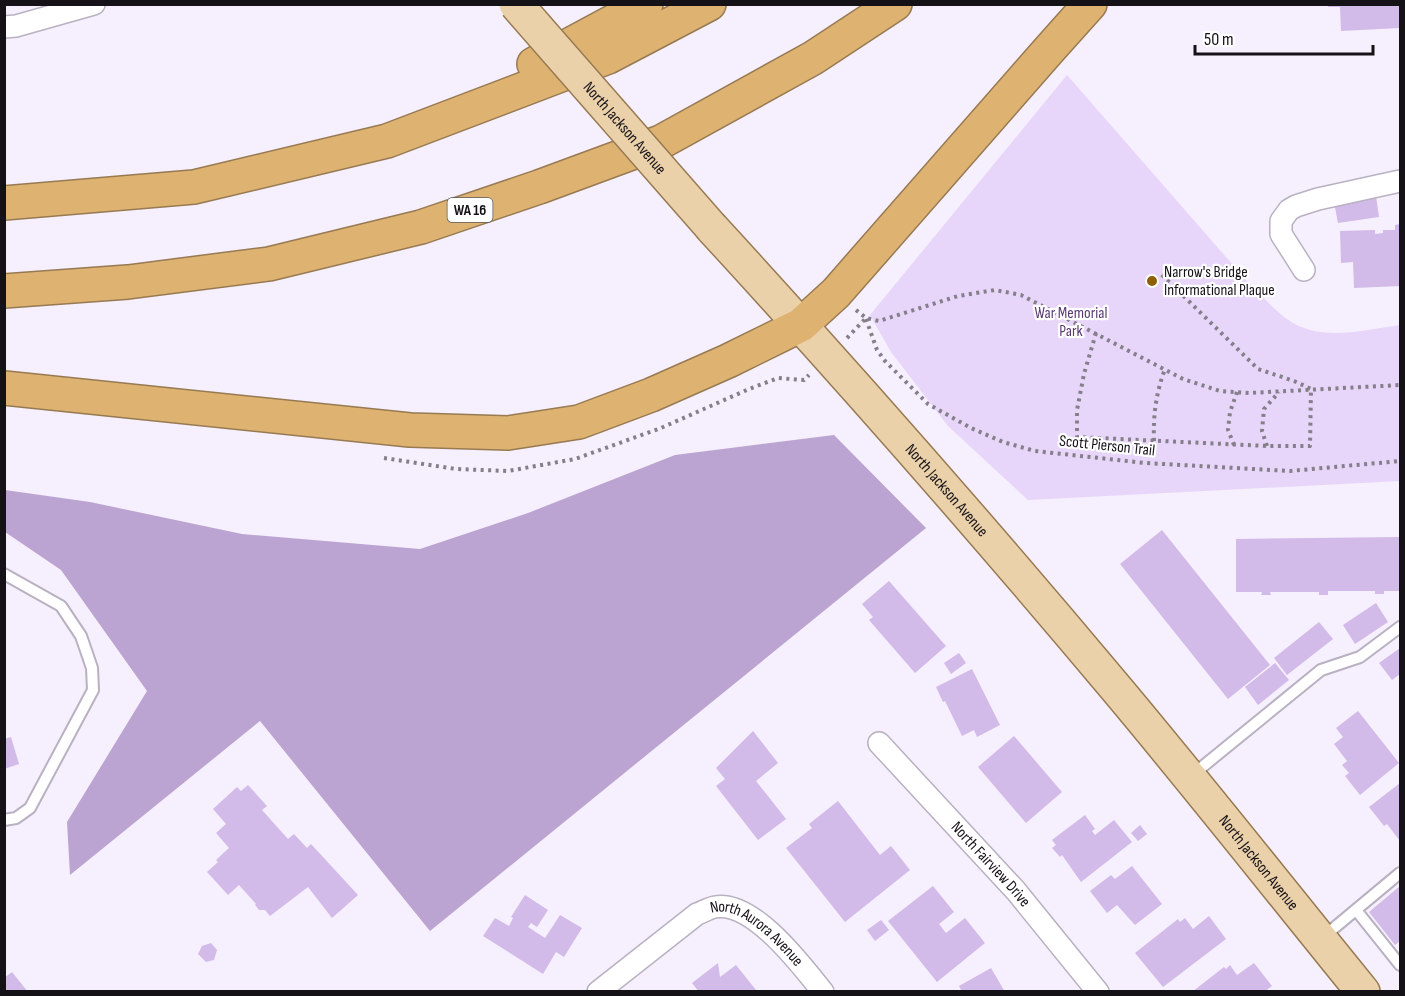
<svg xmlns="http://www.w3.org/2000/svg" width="1405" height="996" font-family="'Sofia Sans Condensed',sans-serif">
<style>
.green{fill:#e7d5fa}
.forest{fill:#bba4d1}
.building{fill:#d2bae9}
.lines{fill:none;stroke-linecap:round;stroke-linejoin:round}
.service-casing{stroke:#b9b1c1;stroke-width:14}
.minor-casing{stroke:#b9b1c1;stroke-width:24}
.primary-casing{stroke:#977a52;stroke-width:36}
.motorway-casing{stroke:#977a52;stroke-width:36}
.path{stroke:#847f89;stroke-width:4;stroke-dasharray:3 4.5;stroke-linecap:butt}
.service{stroke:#fff;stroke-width:10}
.minor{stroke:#fff;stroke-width:21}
.primary{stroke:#ebd1aa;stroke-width:33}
.motorway{stroke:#deb372;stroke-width:33}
.primary-bridge-casing{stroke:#977a52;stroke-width:36;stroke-linecap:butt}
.primary-bridge{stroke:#ebd1aa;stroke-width:33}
.poi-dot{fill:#8d6006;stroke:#fff;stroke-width:2}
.labels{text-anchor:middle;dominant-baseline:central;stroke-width:4.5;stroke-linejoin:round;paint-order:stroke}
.shield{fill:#fff;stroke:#5a585d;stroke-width:1.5}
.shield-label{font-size:15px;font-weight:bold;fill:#141117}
.street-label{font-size:16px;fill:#141117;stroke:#fff}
.poi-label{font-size:16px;fill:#141117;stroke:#fff;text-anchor:start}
.park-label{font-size:16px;fill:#583972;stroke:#fff}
</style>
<rect width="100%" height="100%" fill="#f6effd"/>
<path class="green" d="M1067,75L1246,280C1259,293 1272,308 1287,319C1320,343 1363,330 1400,325V481L1028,500L948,426L891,352L870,315Z"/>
<path class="forest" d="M834,435L926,528L430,931L260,721L70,875L67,822L147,691L61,570L5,532V490L90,502L242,534L420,549L528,513L675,455Z"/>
<path class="building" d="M1328,4H1400V28L1341,31L1340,7H1328Z
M1376,196L1379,217L1338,223L1334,202Z
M1400,224V286L1354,288L1353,262L1341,263L1340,231L1375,230V234L1383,233V230H1395V225Z
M1162,530L1270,665L1228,699L1120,564Z
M1400,537V591H1384V594H1375V591H1328V595H1319V592H1270L1271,595H1261L1262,592H1236V539Z
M889,581L946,646L915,673L869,620L873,617L862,604Z
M1376,603L1388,622L1355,644L1343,625Z
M1319,622L1333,639L1287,675L1274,658Z
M1400,648V674L1392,680L1379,663Z
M959,653L966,663L951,674L944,663Z
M1275,663L1289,680L1258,705L1245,687Z
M972,669L1000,725L977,737L974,730L962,736L945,701L943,702L936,687Z
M1358,711L1399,763L1360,795L1345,776L1349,773L1342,765L1347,761L1334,744L1343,737L1336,728Z
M753,731L778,763L756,781L786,819L758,840L716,786L725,779L716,768Z
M1014,736L1062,792L1026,823L978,767Z
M11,737L19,764L4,769V739Z
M1400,783V841L1387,824L1384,826L1369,807Z
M248,785L267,806L262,810L288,839L294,834L307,848L311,844L358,895L332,918L308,887L270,916L265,910H259L255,905L256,904L239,885L228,895L207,872L218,862L216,860L229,848L216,833L226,824L213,809L237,787L241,791Z
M838,801L880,855L891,846L910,870L845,922L786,848L812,828L809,824Z
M1085,815L1095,829L1092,831L1095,835L1114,820L1132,842L1081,882L1062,855L1060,857L1052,848L1056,845L1052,840Z
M1140,825L1147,834L1138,841L1131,833Z
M1132,866L1162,904L1135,925L1117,905L1107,913L1090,891L1111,875L1115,879Z
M933,886L954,912L939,924L946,933L965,918L985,943L937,982L888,921Z
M1400,886V941L1395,945L1369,912Z
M525,895L548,910L537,927L531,923L528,927L545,938L560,915L582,928L564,957L556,952L543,974L483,936L495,918L509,926L513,918L511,917Z
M1209,916L1226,939L1163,987L1135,953L1178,919L1180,922L1185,918L1193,929Z
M881,920L889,930L875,941L867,930Z
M211,943L217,950L214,960L206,962L198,954L202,946Z
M718,963L720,977L736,965L756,990L755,992H699L692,983Z
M1254,963L1272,986L1264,992H1192L1224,967L1226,969L1230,965L1237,975Z
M991,968L1005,992H962L959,986Z
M12,972L28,992H4V978Z"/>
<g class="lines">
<defs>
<path id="service" d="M4,574L61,606L81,636L92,668L93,690L30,808L16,818L4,820
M1191,776L1321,670L1360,657L1400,627
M1356,910L1400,965
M1322,938L1400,873"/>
<g id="minor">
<path d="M4,27L16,26L94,4"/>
<path d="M1304,270L1281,234V221L1289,210L1296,206L1318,199L1400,181"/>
<path id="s1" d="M879,743L1016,891L1098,992"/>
<path id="s2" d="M598,992L697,914C703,912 709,908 715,907C753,900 802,966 823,992"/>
</g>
<g id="primary">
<path id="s3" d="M712,228C850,378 984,531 1115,687C1199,787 1280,890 1363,992"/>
</g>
<path id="motorway" d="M534,64L646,4
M4,203L194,187L387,141L608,57L709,4
M4,291L128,282L269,264L421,227L539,187L661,142L813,58L895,4
M4,388L410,430L508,433L579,422L651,395L728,361L801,325L836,293L1048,51L1090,4"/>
</defs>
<use href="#service" class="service-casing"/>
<use href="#minor" class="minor-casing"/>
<use href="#primary" class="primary-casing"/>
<use href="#motorway" class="motorway-casing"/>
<path class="path" d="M856,310L866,318L879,321L958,296L995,290L1021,295L1183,379L1220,391L1249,393L1400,385
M866,319L877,350L885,361L928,404L971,428L1003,442L1035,451L1145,463L1290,471L1400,461
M1096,333L1084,374L1077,410V437L1267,446H1310L1311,389L1294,381L1258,369L1159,272
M847,338L866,318
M1154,441C1153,415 1156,393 1165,369
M1234,445L1228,430L1230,412L1237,392
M1267,446L1262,431L1264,409L1279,392
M384,458L456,469L508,471L575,459L661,428L749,389L778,378L804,380L809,375"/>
<use href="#service" class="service"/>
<use href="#minor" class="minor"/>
<use href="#primary" class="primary"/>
<use href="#motorway" class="motorway"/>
<defs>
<g id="primary-bridge">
<path id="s4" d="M516,4L712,228"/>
</g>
</defs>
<use href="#primary-bridge" class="primary-bridge-casing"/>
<use href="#primary-bridge" class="primary-bridge"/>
</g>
<circle class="poi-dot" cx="1152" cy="281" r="6"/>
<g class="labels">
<rect class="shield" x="447.5" y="198" width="45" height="24" rx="4.5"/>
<g class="shield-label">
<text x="470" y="210">WA 16</text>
</g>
<g class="street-label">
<text stroke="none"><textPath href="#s4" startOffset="165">North Jackson Avenue</textPath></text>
<text transform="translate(1107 446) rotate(6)">Scott Pierson Trail</text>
<text stroke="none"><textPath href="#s3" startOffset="352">North Jackson Avenue</textPath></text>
<text stroke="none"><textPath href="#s3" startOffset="838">North Jackson Avenue</textPath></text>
<text stroke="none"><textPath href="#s1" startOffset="165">North Fairview Drive</textPath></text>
<text stroke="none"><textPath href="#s2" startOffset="196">North Aurora Avenue</textPath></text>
</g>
<g class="poi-label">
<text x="1164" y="272">Narrow's Bridge<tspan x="1164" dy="18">Informational Plaque</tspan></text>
</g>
<g class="park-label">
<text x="1071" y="313">War Memorial<tspan x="1071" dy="18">Park</tspan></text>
</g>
</g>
<rect width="1405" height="996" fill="none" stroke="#141117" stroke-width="12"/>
<path d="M1195 45v9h178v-9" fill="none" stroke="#141117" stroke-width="3"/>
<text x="1204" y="45" font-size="18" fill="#141117" stroke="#ffffff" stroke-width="4.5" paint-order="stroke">50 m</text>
</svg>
